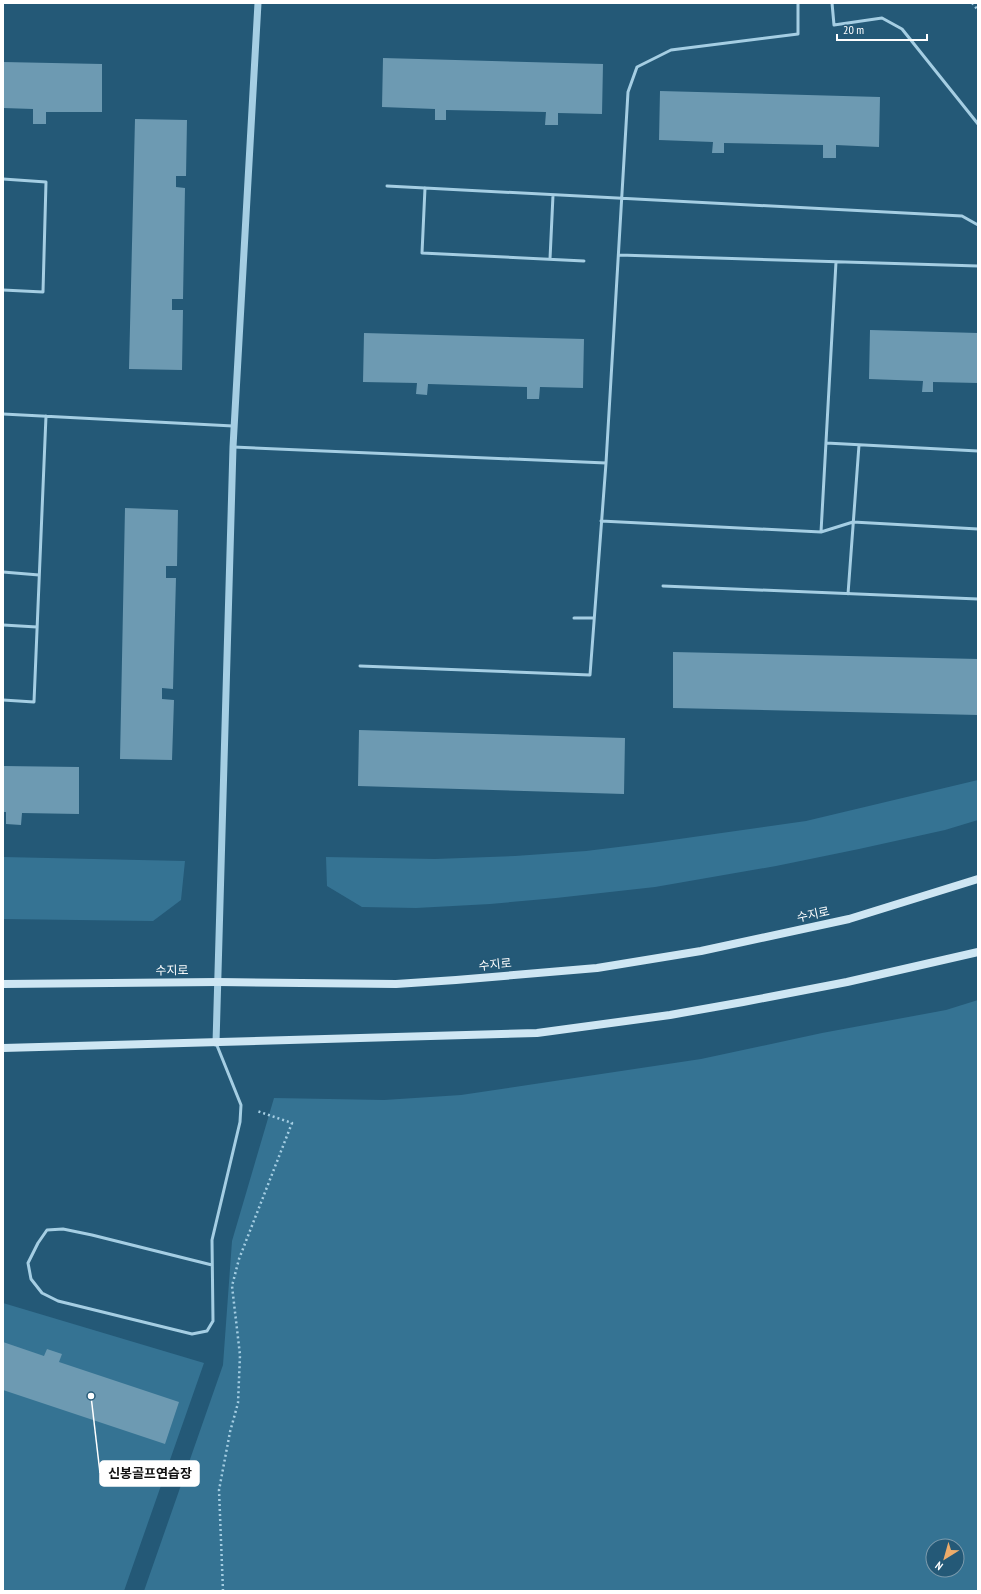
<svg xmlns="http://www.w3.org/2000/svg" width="981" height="1594" font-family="'PT Sans Narrow','Noto Sans KR',sans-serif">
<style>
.green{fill:#357393;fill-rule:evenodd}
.building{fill:#6d9ab2}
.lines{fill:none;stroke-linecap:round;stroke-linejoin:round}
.path{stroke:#a5cee3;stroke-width:2.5;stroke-dasharray:2 3;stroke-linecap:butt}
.service{stroke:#a5cee3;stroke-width:3}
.tertiary{stroke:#a5cee3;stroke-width:7}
.secondary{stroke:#cee6f3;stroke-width:8}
.labels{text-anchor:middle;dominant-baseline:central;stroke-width:4;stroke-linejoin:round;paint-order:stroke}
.street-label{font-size:12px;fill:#fff;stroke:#245977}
.leader{fill:none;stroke:#fff;stroke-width:1.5}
.callout-dot{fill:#fff;stroke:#245977;stroke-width:1.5}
.callout{fill:#fff;stroke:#fff;stroke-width:1.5}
.callout-label{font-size:13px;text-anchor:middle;font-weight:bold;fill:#111}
</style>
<rect width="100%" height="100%" fill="#245977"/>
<path class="green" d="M978,780V820L945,830L859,849L776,866L655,887L556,898L490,904L416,908L362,907L327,886L326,857L435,859L515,856L586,851L651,843L806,821Z
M3,857L185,861L181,900L153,921L3,919Z
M978,1000V1591H144L223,1365L232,1241L274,1098L384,1100L461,1095L701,1059L822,1033L946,1010ZM933,1546H957V1570H933Z
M3,1303L204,1363L124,1591H3Z"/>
<path class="building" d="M383,58L603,64L602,114L558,113V125H545L546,112L446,110V120H435V109L382,107Z
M3,62L102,64V112H46V124H33V109L3,108Z
M660,91L880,97L879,147L836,145V158H823V145L724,143V153H712L713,142L659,140Z
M135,119L187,120L186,176H176V187L185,188L183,299H172V310H183L182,370L129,369Z
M870,330L978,333V383L933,382V392H922L923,381L869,379Z
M364,333L584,339L583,388L540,387L539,399H527V387L428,384L427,395L416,394L417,383L363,382Z
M125,508L178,510L177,566H166V578H176L173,689L162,688V699L174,700L172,760L120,759Z
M673,652L978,659V715L673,708Z
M359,730L625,738L624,794L358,786Z
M3,766L79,767V814L22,813L21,825L6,824V812H3Z
M3,1342L44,1356L47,1349L62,1354L59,1362L179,1402L165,1444L3,1390Z"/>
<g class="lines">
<path class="path" d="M972,3L978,10
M223,1591L219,1490L230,1432L238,1403L240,1355L232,1286L239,1259L292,1123L257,1111"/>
<path class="service" d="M832,3L834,25L882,18L902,29L978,124
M3,179L46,182L43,292L3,290
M387,186L962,216L978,225
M425,188L422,253L584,261
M619,255L978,266
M550,259L553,195
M3,414L233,426
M826,443L978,451
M233,447L606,463
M601,521L821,532L836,262
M821,532L853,522L978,529
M3,572L39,575
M663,586L978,599
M848,594L859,445
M574,618H594
M3,625L37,627
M360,666L590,675L606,463L628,92L637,67L671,50L798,34V3
M3,700L34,702L46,416
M212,1265L92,1235L63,1229L47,1230L38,1243L28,1263L31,1279L42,1293L58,1301L192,1334L207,1331L213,1321L212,1240L240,1122L241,1105L216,1043"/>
<path class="tertiary" d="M216,1043L233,447L258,3"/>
<path class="secondary" d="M3,984L218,982L396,984L456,980L597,968L701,951L849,919L978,879
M3,1048L537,1033L670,1015L743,1002L847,982L978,952"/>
</g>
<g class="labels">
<g class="street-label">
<text transform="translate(813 914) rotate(-12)">수지로</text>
<text transform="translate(495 964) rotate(-6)">수지로</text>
<text transform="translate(172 970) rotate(-1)">수지로</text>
</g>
</g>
<path class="leader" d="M91 1396L100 1473"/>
<circle class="callout-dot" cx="91" cy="1396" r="4"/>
<rect class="callout" x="100" y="1461" width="99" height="25" rx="4"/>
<g class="callout-label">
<text x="150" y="1478">신봉골프연습장</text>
</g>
<rect width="981" height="1594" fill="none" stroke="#ffffff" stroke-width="8"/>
<g transform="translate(945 1558) rotate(217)"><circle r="19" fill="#245977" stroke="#7c9bad"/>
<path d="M0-3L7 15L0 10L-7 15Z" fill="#edac6a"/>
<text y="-6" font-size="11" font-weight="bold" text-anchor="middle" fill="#ffffff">N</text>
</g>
<path d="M837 34v6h90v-6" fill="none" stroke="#ffffff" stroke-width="2"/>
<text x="843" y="34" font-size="12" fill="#ffffff" stroke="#245977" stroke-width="3" paint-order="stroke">20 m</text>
</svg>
